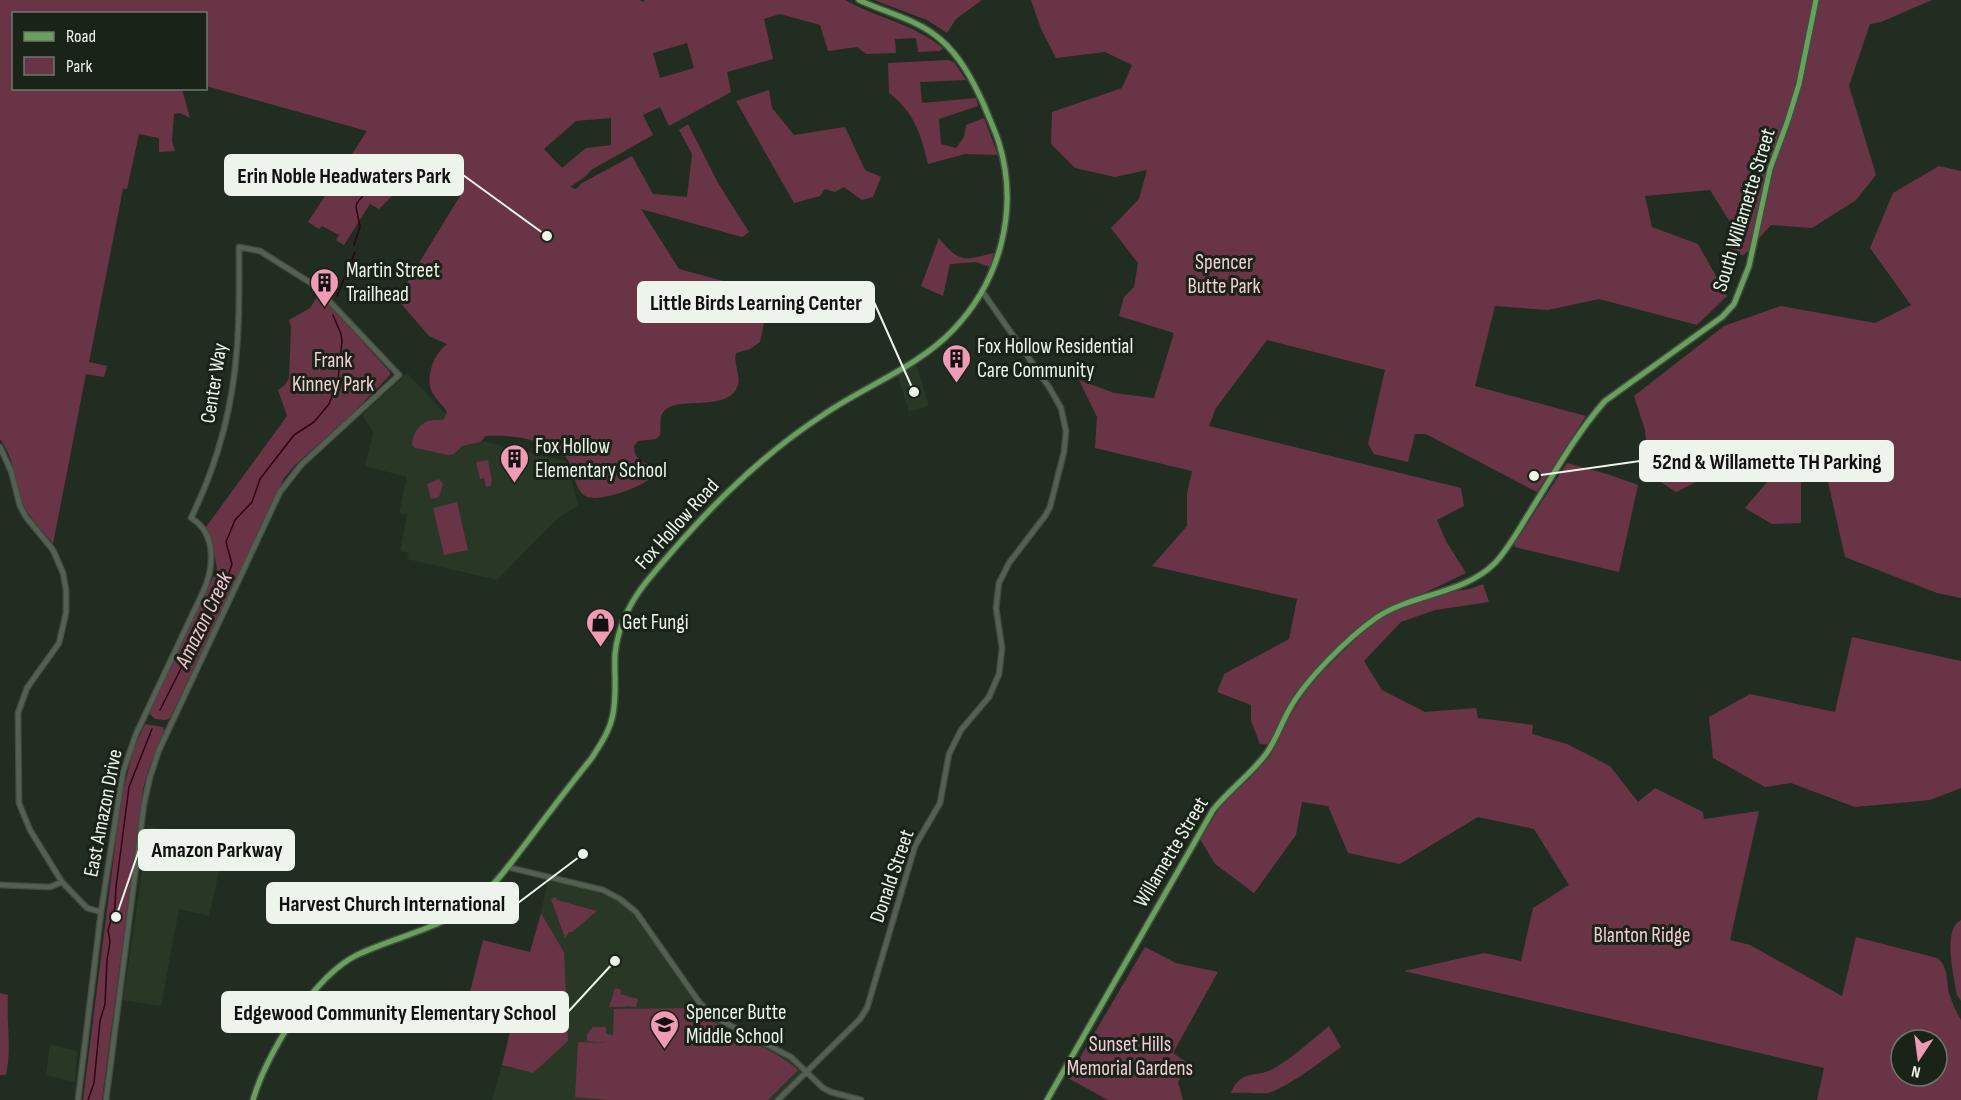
<svg xmlns="http://www.w3.org/2000/svg" width="1961" height="1100" font-family="'Sofia Sans Condensed',sans-serif">
<style>
.built{fill:#283726}
.green{fill:#6a3447;fill-rule:evenodd}
.lines{fill:none;stroke-linecap:round;stroke-linejoin:round}
.stream{stroke:#320016;stroke-width:1.5}
.minor-casing{stroke:#424b40;stroke-width:7}
.major-casing{stroke:#424b40;stroke-width:8}
.minor{stroke:#546052;stroke-width:4.5}
.major{stroke:#67a15c;stroke-width:5}
.labels{text-anchor:middle;dominant-baseline:central;stroke-width:6;stroke-linejoin:round;paint-order:stroke}
.street-label{font-size:21px;fill:#edf4ec;stroke:#192317}
.park-label{font-size:21px;fill:#f4cdd8;stroke:#192317}
.poi-label{font-size:21px;fill:#edf4ec;stroke:#192317;text-anchor:start}
.water-label{font-size:22px;font-style:italic;fill:#fbc2d3;stroke:#192317}
.leader{fill:none;stroke:#edf4ec;stroke-width:2}
.callout-dot{fill:#edf4ec;stroke:#192317;stroke-width:2}
.callout{fill:#edf4ec;stroke:#edf4ec;stroke-width:2}
.callout-label{font-size:22px;text-anchor:middle;font-weight:bold;fill:#111}
</style>
<rect width="100%" height="100%" fill="#222d21"/>
<path class="built" d="M916,364L929,406L909,412L898,376Z
M407,373L468,438L566,461L578,505L557,519L497,580L407,559L409,553L400,551L407,515L399,513L407,477L365,466L373,433L371,428L363,417L364,413Z
M149,826L225,844L209,916L179,909L161,1006L123,1000Z
M548,880L598,892L622,904L633,914L698,1007L706,1015L722,1026L784,1056L800,1068V1074L774,1100H492L502,1065L533,1073L564,952L541,913Z
M50,1044L77,1051L75,1082L46,1075Z"/>
<path class="green" d="M0,0H640L642,2L645,0H845C879,19 912,23 943,48L940,51L918,52L916,38L895,39L896,53L866,54L857,47L828,51L820,25L780,14L764,19L773,59L727,72L731,92L669,126L660,107L643,115L653,135L591,170L586,176L570,187L576,189L582,183L632,156L653,194L687,197L692,154L679,130L688,124L718,183L749,232L742,237L641,209L679,269L768,293L778,298L779,304L765,318L760,342L750,349L736,353C733,364 741,374 738,385C728,416 668,391 661,417C660,423 661,429 660,435L656,439L638,441L634,446C634,461 644,461 654,468L655,473C650,485 601,502 588,497C574,492 575,471 568,460C565,455 559,452 554,449C531,437 511,435 486,436L480,442L462,446L454,454L448,455L415,448L412,445C412,435 418,425 428,421C433,419 439,421 444,419L447,412C443,405 436,400 432,392C425,376 434,354 447,344L429,336L397,299L460,196L406,182L379,209L370,204L344,245L336,240L339,235L322,226L319,229L308,222L367,131L206,86V14H14V88L182,89L190,118L180,113L174,114L172,141L175,151L159,152V138L139,134L127,189H123L89,362L107,366L104,377L86,374L53,544C44,532 31,520 24,506C13,482 17,463 0,439ZM687,43L694,68L660,78L653,53ZM611,118V145L586,148L562,168L544,149L576,121Z
M874,0H982L956,19L947,33L927,20Z
M1031,0H1932L1881,22L1870,24L1849,86L1876,175L1856,200L1812,228L1771,225L1744,255L1729,256L1730,222L1710,190L1645,196L1652,227L1698,244L1727,296L1697,325L1599,299L1548,310L1495,306L1475,386L1586,416L1537,492L1426,434H1415L1408,462L1374,454L1368,444L1385,370L1267,340L1216,408L1209,426L1461,488L1464,506L1437,520L1446,541L1466,573L1389,610L1374,619L1308,681L1272,745L1260,744L1251,721V705L1217,692L1224,674L1289,639L1297,599L1152,566L1187,526V494L1192,471L1095,448L1097,417L1079,380L1114,393L1154,398L1174,333L1119,316L1124,297L1134,287L1138,263L1111,228L1139,199L1147,170L1115,177L1075,168L1051,144L1052,112L1122,88L1132,65L1105,52L1056,58L1041,29Z
M948,60L954,62L966,80L920,82L922,103L976,98L978,106L939,119L941,144L956,148L964,137L966,125L984,118L998,155L965,154L928,164C921,134 914,112 889,93L888,63Z
M769,90L772,108L794,135L845,127L865,170L881,177L873,197L862,200L844,187L835,192L825,189L820,196L794,203L736,101Z
M1939,166L1961,171V598L1937,593L1845,557L1828,482L1801,479V523L1772,524L1745,508L1767,482L1776,453L1755,441L1714,473L1676,492L1650,475L1645,430L1634,396L1724,326L1781,306L1875,323L1911,305L1870,248L1893,193Z
M939,238C960,264 964,260 994,253L990,267L976,262L950,264L943,296L921,286Z
M319,294L390,372V375L351,415L295,465L284,478L170,718L166,720L155,719L149,713L217,569L212,540L206,527L287,416L278,390L285,385L289,378L291,327L289,320L310,308Z
M488,460L492,481L490,486L486,487L484,478L480,479L476,462Z
M1567,463L1607,474L1638,485L1619,572L1515,547L1514,544Z
M439,479L443,484L439,497L431,499L427,484Z
M457,502L468,550L444,555L433,508Z
M1483,584L1489,602L1435,610L1401,622L1364,661L1382,690L1425,712L1476,708L1478,718L1533,725L1532,734L1567,744L1610,766L1638,802L1655,788L1703,812L1704,819L1759,811L1730,940L1750,945L1842,996L1856,937L1937,958C1949,967 1946,980 1949,993C1952,1003 1956,1011 1961,1020V1100H1817L1824,1068L1404,971L1484,953L1521,961L1533,908L1569,885L1534,829L1478,817L1400,864L1348,853L1328,806L1302,802L1296,835L1254,893L1215,864L1200,839L1222,804L1250,778L1270,756L1290,716L1310,684L1366,629L1382,616L1400,608L1448,592L1470,589ZM1901,1040H1937V1076H1901Z
M1852,637L1961,661V788L1930,800L1855,807L1791,783L1765,787L1713,758L1709,717L1750,694L1835,712Z
M145,724L163,727L164,731L149,768L143,789L102,1100H83L121,800L133,751Z
M556,897L557,900L597,911L572,932H569L565,938L551,899Z
M541,913L564,952L568,1041L533,1073L502,1065L516,1008L469,996L483,940L530,952Z
M1961,920V1001L1957,995C1954,978 1942,929 1961,920Z
M1145,947L1176,963L1218,972L1173,1053L1189,1064L1178,1082L1183,1100H1108L1068,1078Z
M615,988L621,990L620,994L638,999L636,1007L626,1006L625,1007H609Z
M0,993L8,995C6,1022 12,1047 6,1075H0Z
M698,1008C726,1037 769,1044 798,1070L768,1100H608L575,1097L578,1042L607,1043L587,1041V1034L593,1027H606V1034L613,1035L614,1009Z
M1329,1026L1341,1047C1322,1061 1291,1085 1269,1093C1265,1094 1239,1092 1231,1093C1240,1069 1257,1078 1273,1069C1291,1059 1313,1039 1329,1026Z"/>
<g class="lines">
<path class="stream" d="M354,245L360,227L356,207L357,203L390,162
M337,296L355,252
M160,710L229,573L232,564L226,542L235,520L252,502L260,479L294,435L314,422L329,404L338,380L342,341L341,334L333,315
M88,1100L94,1083L100,1021L105,1004L107,960L110,942L108,930L115,907L116,887L129,787L152,729"/>
<defs>
<path id="minor" d="M0,447L11,471L20,506L26,517L53,550L63,573L66,590V613L59,643L27,688L18,713L19,803L30,830L62,882L87,908L101,912
M507,867L603,890L620,899L636,912L699,1002L714,1017L791,1057L823,1088L831,1092L861,1100
M0,885L50,887L62,882
M78,1100L101,912L123,772L136,734L203,592C214,568 217,533 191,518C217,465 233,407 237,347C240,314 239,280 239,247L260,251L314,285L399,375L301,465L280,492L159,750L150,777L144,804L106,1100
M778,1100L860,1019L867,1008L915,846L940,803L949,754L961,730L989,697L999,674L1002,648L996,608L999,583L1009,563L1045,516L1050,507L1064,452L1066,431L1061,408L1049,387L982,291"/>
<path id="major" d="M253,1100C266,1054 314,976 357,955C399,935 444,929 480,897C498,882 512,861 527,842C548,814 569,786 591,759C600,745 610,731 613,714C617,694 614,674 615,654C618,626 630,602 647,581C699,518 754,460 823,415C865,386 918,367 953,330C1001,280 1019,209 999,143C995,130 989,118 984,105C973,81 961,57 940,39C917,19 886,13 859,0
M1047,1100L1213,810C1229,790 1250,775 1266,754C1276,740 1281,724 1289,710C1305,680 1349,637 1376,618C1413,593 1463,595 1495,563C1507,550 1517,533 1526,518C1551,479 1574,436 1605,401L1722,317L1734,304L1749,266L1770,169L1788,120L1799,84L1816,0"/>
</defs>
<use href="#minor" class="minor-casing"/>
<use href="#major" class="major-casing"/>
<use href="#minor" class="minor"/>
<use href="#major" class="major"/>
</g>
<defs>
<symbol id="building-pin" viewBox="-11 -11 22 30"><path d="M0 17L-7.5 6A9.5 9.5 0 1 1 7.5 6Z" fill="#f09ab6" stroke="#192317"/><path d="M-4-6H4V6H1V3H-1V6H-4ZM-2.5-4.3h1.7v1.8h-1.7ZM.8-4.3h1.7v1.8H.8ZM-2.5-1h1.7V.8h-1.7ZM.8-1h1.7V.8H.8Z" fill="#111"/></symbol>
<symbol id="shop-pin" viewBox="-11 -11 22 30"><path d="M0 17L-7.5 6A9.5 9.5 0 1 1 7.5 6Z" fill="#f09ab6" stroke="#192317"/><path d="M-5-2.5h2.3a2.7 3.5 0 0 1 5.4 0H5L5.5 6h-11ZM-1.5-2.5h3a1.5 2.3 0 0 0-3 0Z" fill="#111"/></symbol>
<symbol id="school-pin" viewBox="-11 -11 22 30"><path d="M0 17L-7.5 6A9.5 9.5 0 1 1 7.5 6Z" fill="#f09ab6" stroke="#192317"/><path d="M0-5L7-2L0 1L-7-2ZM-4 1L0 2.5L4 1V4Q0 6-4 4Z" fill="#111"/></symbol>
</defs>
<g fill-rule="evenodd">
<use href="#building-pin" x="308" y="266" width="33" height="45"/>
<use href="#building-pin" x="940" y="342" width="33" height="45"/>
<use href="#building-pin" x="498" y="442" width="33" height="45"/>
<use href="#shop-pin" x="584" y="606" width="33" height="45"/>
<use href="#school-pin" x="648" y="1008" width="33" height="45"/>
</g>
<g class="labels">
<g class="street-label">
<text transform="translate(1744 210) rotate(-73)">South Willamette Street</text>
<text transform="translate(214 383) rotate(-81)">Center Way</text>
<text transform="translate(677 524) rotate(-48)">Fox Hollow Road</text>
<text transform="translate(103 813) rotate(-79)">East Amazon Drive</text>
<text transform="translate(1171 852) rotate(-59)">Willamette Street</text>
<text transform="translate(892 876) rotate(-71)">Donald Street</text>
</g>
<g class="park-label">
<text x="1224" y="262">Spencer<tspan x="1224" dy="24">Butte Park</tspan></text>
<text x="333" y="360">Frank<tspan x="333" dy="24">Kinney Park</tspan></text>
<text x="1642" y="935">Blanton Ridge</text>
<text x="1130" y="1044">Sunset Hills<tspan x="1130" dy="24">Memorial Gardens</tspan></text>
</g>
<g class="poi-label">
<text x="346" y="270">Martin Street<tspan x="346" dy="24">Trailhead</tspan></text>
<text x="977" y="346">Fox Hollow Residential<tspan x="977" dy="24">Care Community</tspan></text>
<text x="535" y="446">Fox Hollow<tspan x="535" dy="24">Elementary School</tspan></text>
<text x="622" y="622">Get Fungi</text>
<text x="686" y="1012">Spencer Butte<tspan x="686" dy="24">Middle School</tspan></text>
</g>
<g class="water-label">
<text transform="translate(204 620) rotate(-64)">Amazon Creek</text>
</g>
</g>
<path class="leader" d="M547 236L463 175M914 392L874 302M1534 476L1640 461M116 917L139 850M583 854L518 903M615 961L568 1012"/>
<g class="callout-dot">
<circle cx="547" cy="236" r="6"/>
<circle cx="914" cy="392" r="6"/>
<circle cx="1534" cy="476" r="6"/>
<circle cx="116" cy="917" r="6"/>
<circle cx="583" cy="854" r="6"/>
<circle cx="615" cy="961" r="6"/>
</g>
<g class="callout">
<rect x="225" y="155" width="238" height="40" rx="6"/>
<rect x="638" y="282" width="236" height="40" rx="6"/>
<rect x="1640" y="441" width="253" height="40" rx="6"/>
<rect x="139" y="830" width="155" height="40" rx="6"/>
<rect x="267" y="883" width="251" height="40" rx="6"/>
<rect x="222" y="992" width="346" height="40" rx="6"/>
</g>
<g class="callout-label">
<text x="344" y="183">Erin Noble Headwaters Park</text>
<text x="756" y="310">Little Birds Learning Center</text>
<text x="1767" y="469">52nd &amp; Willamette TH Parking</text>
<text x="217" y="857">Amazon Parkway</text>
<text x="392" y="911">Harvest Church International</text>
<text x="395" y="1020">Edgewood Community Elementary School</text>
</g>
<rect x="12" y="12" width="195" height="78" fill="#192317" stroke="#6e776c" stroke-width="1.5"/>
<rect x="24" y="32" width="30" height="9" fill="#67a15c" stroke="#6e776c" stroke-width="1.5"/>
<text x="66" y="42" font-size="18" fill="#edf4ec">Road</text>
<rect x="24" y="57" width="30" height="18" fill="#6a3447" stroke="#6e776c" stroke-width="1.5"/>
<text x="66" y="72" font-size="18" fill="#edf4ec">Park</text>
<g transform="translate(1919 1058) rotate(193)"><circle r="28" fill="#192317" stroke="#6e776c" stroke-width="1.5"/>
<path d="M0-4.5L10 22L0 15L-10 22Z" fill="#f09ab6"/>
<text y="-9" font-size="16" font-weight="bold" text-anchor="middle" fill="#edf4ec">N</text>
</g>
</svg>
